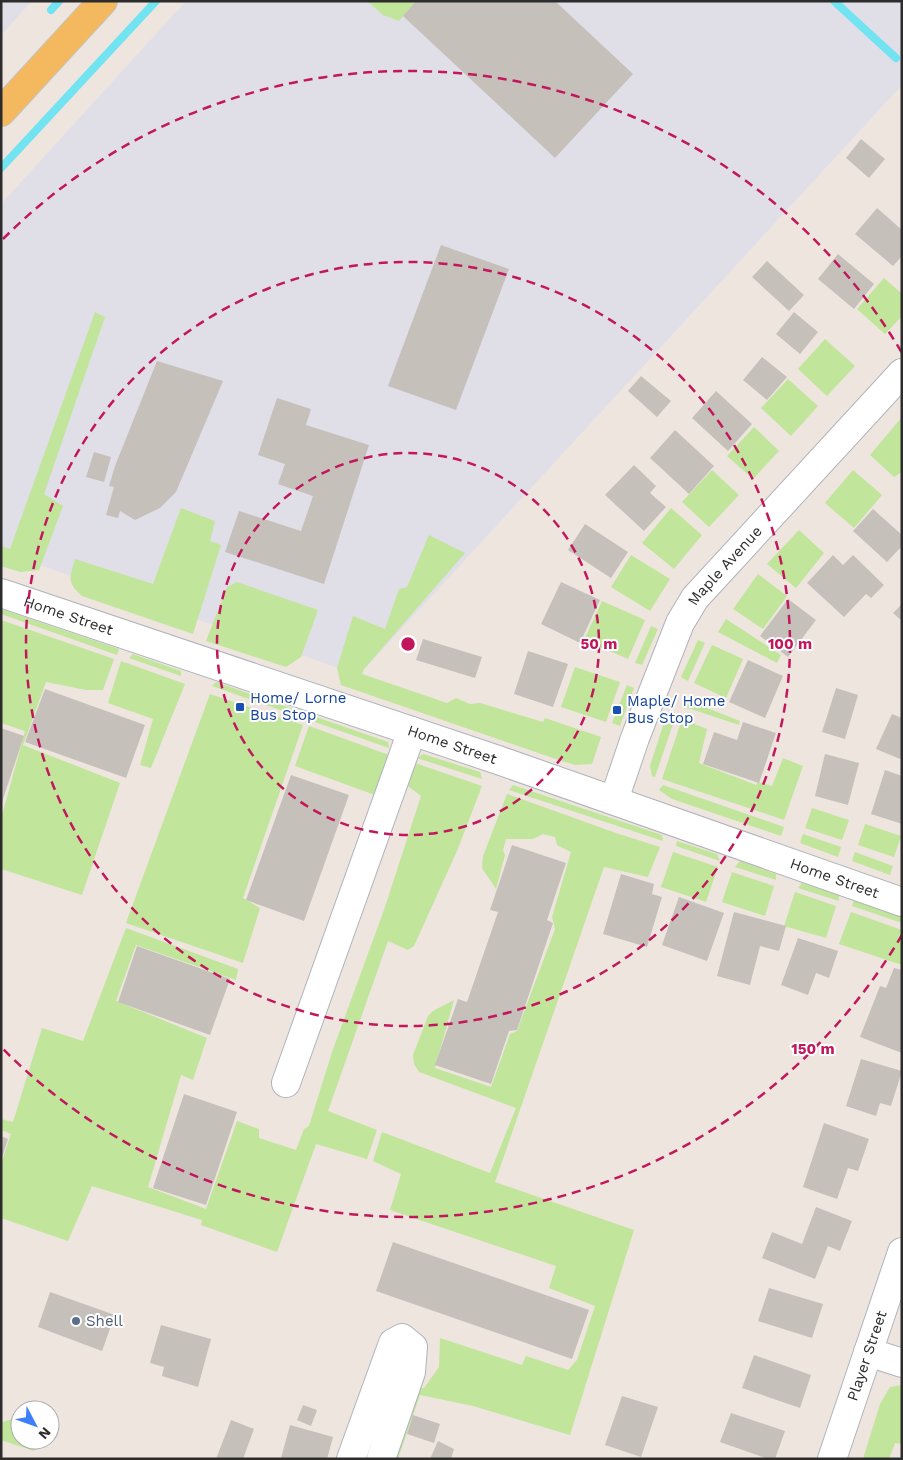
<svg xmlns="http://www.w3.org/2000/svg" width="903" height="1460" font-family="'Work Sans',sans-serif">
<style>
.industrial{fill:#e0dfe7}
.green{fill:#c0e59b}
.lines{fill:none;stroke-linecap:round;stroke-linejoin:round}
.stream{stroke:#71e3f1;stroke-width:8}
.building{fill:#c6c0ba}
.minor-casing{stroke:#afb4bc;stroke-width:30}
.major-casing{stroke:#c4c4c4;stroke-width:30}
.minor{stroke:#fff;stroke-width:28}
.major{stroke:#f4b95e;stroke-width:28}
.ring{fill:none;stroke:#c2185b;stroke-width:2.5;stroke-dasharray:9 6}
.transit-dot{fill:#1a4fb4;stroke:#fff;stroke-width:2}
.service-dot{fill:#5c6f8a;stroke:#fff;stroke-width:2}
.labels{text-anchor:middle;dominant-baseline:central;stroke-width:4;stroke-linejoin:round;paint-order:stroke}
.street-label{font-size:15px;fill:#2c2c2c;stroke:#fff}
.transit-label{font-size:15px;fill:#164399;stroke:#fff;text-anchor:start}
.service-label{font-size:15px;fill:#4e5e75;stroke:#fff;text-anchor:start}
.centre{fill:#c2185b;stroke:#fff;stroke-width:2.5}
.ring-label{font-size:15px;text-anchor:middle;font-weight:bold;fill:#c2185b;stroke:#fff;stroke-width:4;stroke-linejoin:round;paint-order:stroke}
</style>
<rect width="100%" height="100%" fill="#eee5df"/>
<path class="industrial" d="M1,1H32L1,35Z
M186,1H902V85L359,675L1,552V204Z"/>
<path class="green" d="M367,1H416L399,21L383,15Z
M884,278L902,294V316L885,334L857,309Z
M95,312L105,317L44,494L63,506L39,570L20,572L1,566V546L10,549Z
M825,339L855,366L827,396L798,369Z
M788,379L818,406L791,436L761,408Z
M902,417V472L894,477L870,455Z
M754,427L779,451L753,479L727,456Z
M712,470L739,495L709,527L682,502Z
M853,470L882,495L854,528L825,503Z
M181,508L215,521L210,541L221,545L193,634L82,596C66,582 70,577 75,559L153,584Z
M671,508L702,535L674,569L642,543Z
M799,530L824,553L796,588L767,564Z
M429,535L465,553L364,669L362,674L447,703L456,698L470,704L480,703L543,722L545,718L601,737L592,764L575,765L553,758L341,685L337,668L353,616L385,629L399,589L407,587Z
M631,555L670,579L650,611L611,587Z
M758,574L787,596L763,629L733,609Z
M237,582L318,610L301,657L286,667L206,641L227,587Z
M602,601L645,620L628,659L584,640Z
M1,609L119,649L117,655L1,614Z
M726,619L781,655L777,663L718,632Z
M1,620L114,659L103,690H86L46,682L23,745L120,783L82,895L1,869V819L25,731L1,723Z
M651,626L658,629L642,665L635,663Z
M698,640L705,643L688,681L681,677Z
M712,645L743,659L726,698L694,683Z
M133,654L181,671V676L129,658Z
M121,661L185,684L151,768L140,765L153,719L108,703Z
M575,667L620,682L606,722L561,707Z
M216,682L388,742L389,748L212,686Z
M627,685L634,688L620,726L612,723Z
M210,694L303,725L243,898L260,908L243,963L126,923Z
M689,701L740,721L739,725L685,707Z
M666,716L675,718L655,777L652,776L650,766Z
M682,719L707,729L699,763L756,785L758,782L772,786L783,758L803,766L784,820L662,779Z
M309,726L389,755L375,795L295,766Z
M423,754L480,772L482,779L417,758Z
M415,763L482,786L457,851L414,946L408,950L388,941L328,1111L377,1130L367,1159L316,1144L277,1252L201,1225L202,1220L92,1186L68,1241L1,1218V1164L11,1134L1,1130V1119L13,1122L42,1028L83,1041L126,928L238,969L236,980L136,945L116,1001L207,1038L193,1080L181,1075L148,1187L206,1209L237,1121L259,1129V1138L296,1150L304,1129L309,1126L332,1052L384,910L421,796L408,786Z
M513,785L662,835L663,841L509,790Z
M663,785L784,827L781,836L672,799L659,790Z
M507,794L616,833L660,847L648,877L604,867L495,1182L634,1230L570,1435L473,1406L420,1395L398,1459H392L417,1388H424L439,1367L440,1338L522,1365L526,1356L568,1370L577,1360L595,1306L549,1288L556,1266L390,1210L401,1174L373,1161L382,1132L490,1173L516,1108L419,1072L414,1064L413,1055L428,1016L433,1011L454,1000L435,1068L491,1087L510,1034L517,1031L555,929L552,917L571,852L557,845L555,837L543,834L533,839H506L503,850L505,855L496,889L482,868L483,856Z
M812,808L849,820L842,840L805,828Z
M865,824L901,836L894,857L858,845Z
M803,834L841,847L838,857L800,843Z
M677,841L717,854L720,861L676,846Z
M673,852L718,867L706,902L661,887Z
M855,852L893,866L890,875L852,861Z
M740,861L776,874V880L735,867Z
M732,872L774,886L765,916L722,902Z
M802,883L839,895V901L798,888Z
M795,892L836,906L826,938L784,926Z
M854,900L902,917V923L852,906Z
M851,912L902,930V965L839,944Z
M902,1385V1444L895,1443L889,1459H863L880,1404L890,1387Z
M12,1419L20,1422V1440H39L34,1451L1,1440L2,1422Z"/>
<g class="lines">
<path class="stream" d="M834,1L896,58
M51,10L59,1
M1,168L156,1"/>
</g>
<path class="building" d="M416,1H555L633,74L555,158L403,16Z
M861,139L885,159L869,178L846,158Z
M877,208L902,230V256L893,266L855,234Z
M441,245L509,269L456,410L388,386Z
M838,254L874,284L854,309L818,279Z
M767,261L804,295L789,311L752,277Z
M794,312L818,332L800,354L776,334Z
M762,357L787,377L767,400L743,380Z
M157,361L223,381L176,492L160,508L135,520L120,511L118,518L106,515L114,487L109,486L115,466Z
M641,376L671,401L657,417L628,391Z
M716,391L752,424L728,451L692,418Z
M277,398L311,409L306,425L369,445L324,584L225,552L239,511L301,531L313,496L278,484L285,464L258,455Z
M675,430L714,466L689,494L650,458Z
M94,452L111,457L104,482L86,477Z
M634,465L656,486L650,493L666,507L644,531L605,495Z
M873,509L902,535V546L887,562L853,531Z
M585,524L628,552L611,578L568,550Z
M833,555L843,565L853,555L884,585L871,598L866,594L844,617L807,583Z
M561,582L600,600L580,643L541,624Z
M788,599L816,620L788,657L760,636Z
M902,604V621L893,613Z
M423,639L482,657L475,678L416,660Z
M528,651L568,664L553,707L514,694Z
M748,660L783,676L765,718L729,702Z
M836,688L858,695L845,739L822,732Z
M45,689L145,725L126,778L25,742Z
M892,714L902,718V755L900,759L876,749Z
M743,722L776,733L759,783L703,764L714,732L737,740Z
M1,728L24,736L2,802H1Z
M825,754L859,763L848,805L815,796Z
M885,770L902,776V824L871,814Z
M291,775L349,795L304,921L246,900Z
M512,845L566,863L547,920L553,923L517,1030L509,1031L491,1084L435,1065L458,999L467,1002L498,912L490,910Z
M621,874L654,884L652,894L662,897L647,947L603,934Z
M679,897L724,913L707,961L662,945Z
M734,912L786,926L779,951L760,946L750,985L717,976Z
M798,938L838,951L829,978L816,973L808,995L781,985Z
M137,946L230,979L210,1035L118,1002Z
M894,968L902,970V1053L860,1037L880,986L886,988Z
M861,1059L902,1071L891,1106L880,1103L876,1116L846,1106Z
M184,1094L237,1112L206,1205L153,1188Z
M824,1123L869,1139L858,1171L848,1168L837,1199L803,1187Z
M1,1136L8,1139L2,1158H1Z
M816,1207L852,1221L840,1251L828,1246L815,1279L762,1258L772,1232L802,1244Z
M393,1242L589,1310L572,1359L376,1291Z
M769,1288L823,1304L812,1338L758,1321Z
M50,1292L115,1315L102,1351L38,1327Z
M161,1325L211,1339L198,1387L162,1376L164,1367L150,1363Z
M754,1355L811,1375L800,1408L742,1388Z
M622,1396L658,1407L641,1457L605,1445Z
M303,1405L317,1410L311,1426L297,1420Z
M731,1413L785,1431L775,1459H768L720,1442Z
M413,1415L440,1424L434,1443L407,1434Z
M231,1420L254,1429L243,1459H216Z
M290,1425L333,1437L327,1459L281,1458Z
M438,1441L454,1449L451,1459H430Z"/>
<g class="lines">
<defs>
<g id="minor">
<path id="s1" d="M1,593L498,760L902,902"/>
<path id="s2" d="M614,800L635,738L680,623L695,598L902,373"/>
<path d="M286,1083L412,731"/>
<path d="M868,1352L902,1363"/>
<path d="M351,1459L393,1343L402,1338L413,1347L411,1372L381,1459"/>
<path id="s3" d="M832,1459L902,1252"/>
</g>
<path id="major" d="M1,112L103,1"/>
</defs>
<use href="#minor" class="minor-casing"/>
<use href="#major" class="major-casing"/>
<use href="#minor" class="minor"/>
<use href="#major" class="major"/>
</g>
<g class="ring">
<circle cx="408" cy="644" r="191"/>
<circle cx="408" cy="644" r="382"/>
<path d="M902 935A573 573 0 0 1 3 1049M3 239A573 573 0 0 1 902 353"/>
</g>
<g class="transit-dot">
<rect x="235" y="702" width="10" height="10" rx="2.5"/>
<rect x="612" y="705" width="10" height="10" rx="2.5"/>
</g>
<circle class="service-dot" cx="76" cy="1321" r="5"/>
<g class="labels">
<g class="street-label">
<text stroke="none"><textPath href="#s2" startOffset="262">Maple Avenue</textPath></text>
<text stroke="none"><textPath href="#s1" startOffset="71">Home Street</textPath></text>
<text stroke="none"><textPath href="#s1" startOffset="476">Home Street</textPath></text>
<text stroke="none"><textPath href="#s1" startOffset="881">Home Street</textPath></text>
<text stroke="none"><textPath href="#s3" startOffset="109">Player Street</textPath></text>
</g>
<g class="transit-label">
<text x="250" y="698">Home/ Lorne<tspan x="250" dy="17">Bus Stop</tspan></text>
<text x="627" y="701">Maple/ Home<tspan x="627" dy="17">Bus Stop</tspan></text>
</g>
<g class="service-label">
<text x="86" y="1321">Shell</text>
</g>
</g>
<circle cx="408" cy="644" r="8" class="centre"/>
<g class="ring-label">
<text x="599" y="649">50 m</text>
<text x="790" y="649">100 m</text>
<text x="813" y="1054">150 m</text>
</g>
<rect width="903" height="1460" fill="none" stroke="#2c2c2c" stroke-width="5"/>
<g transform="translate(35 1425) rotate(131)"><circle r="24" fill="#ffffff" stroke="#ababab"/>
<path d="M0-4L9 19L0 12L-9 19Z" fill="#3c7efd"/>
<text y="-8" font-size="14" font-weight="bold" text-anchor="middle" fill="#2c2c2c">N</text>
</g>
</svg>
